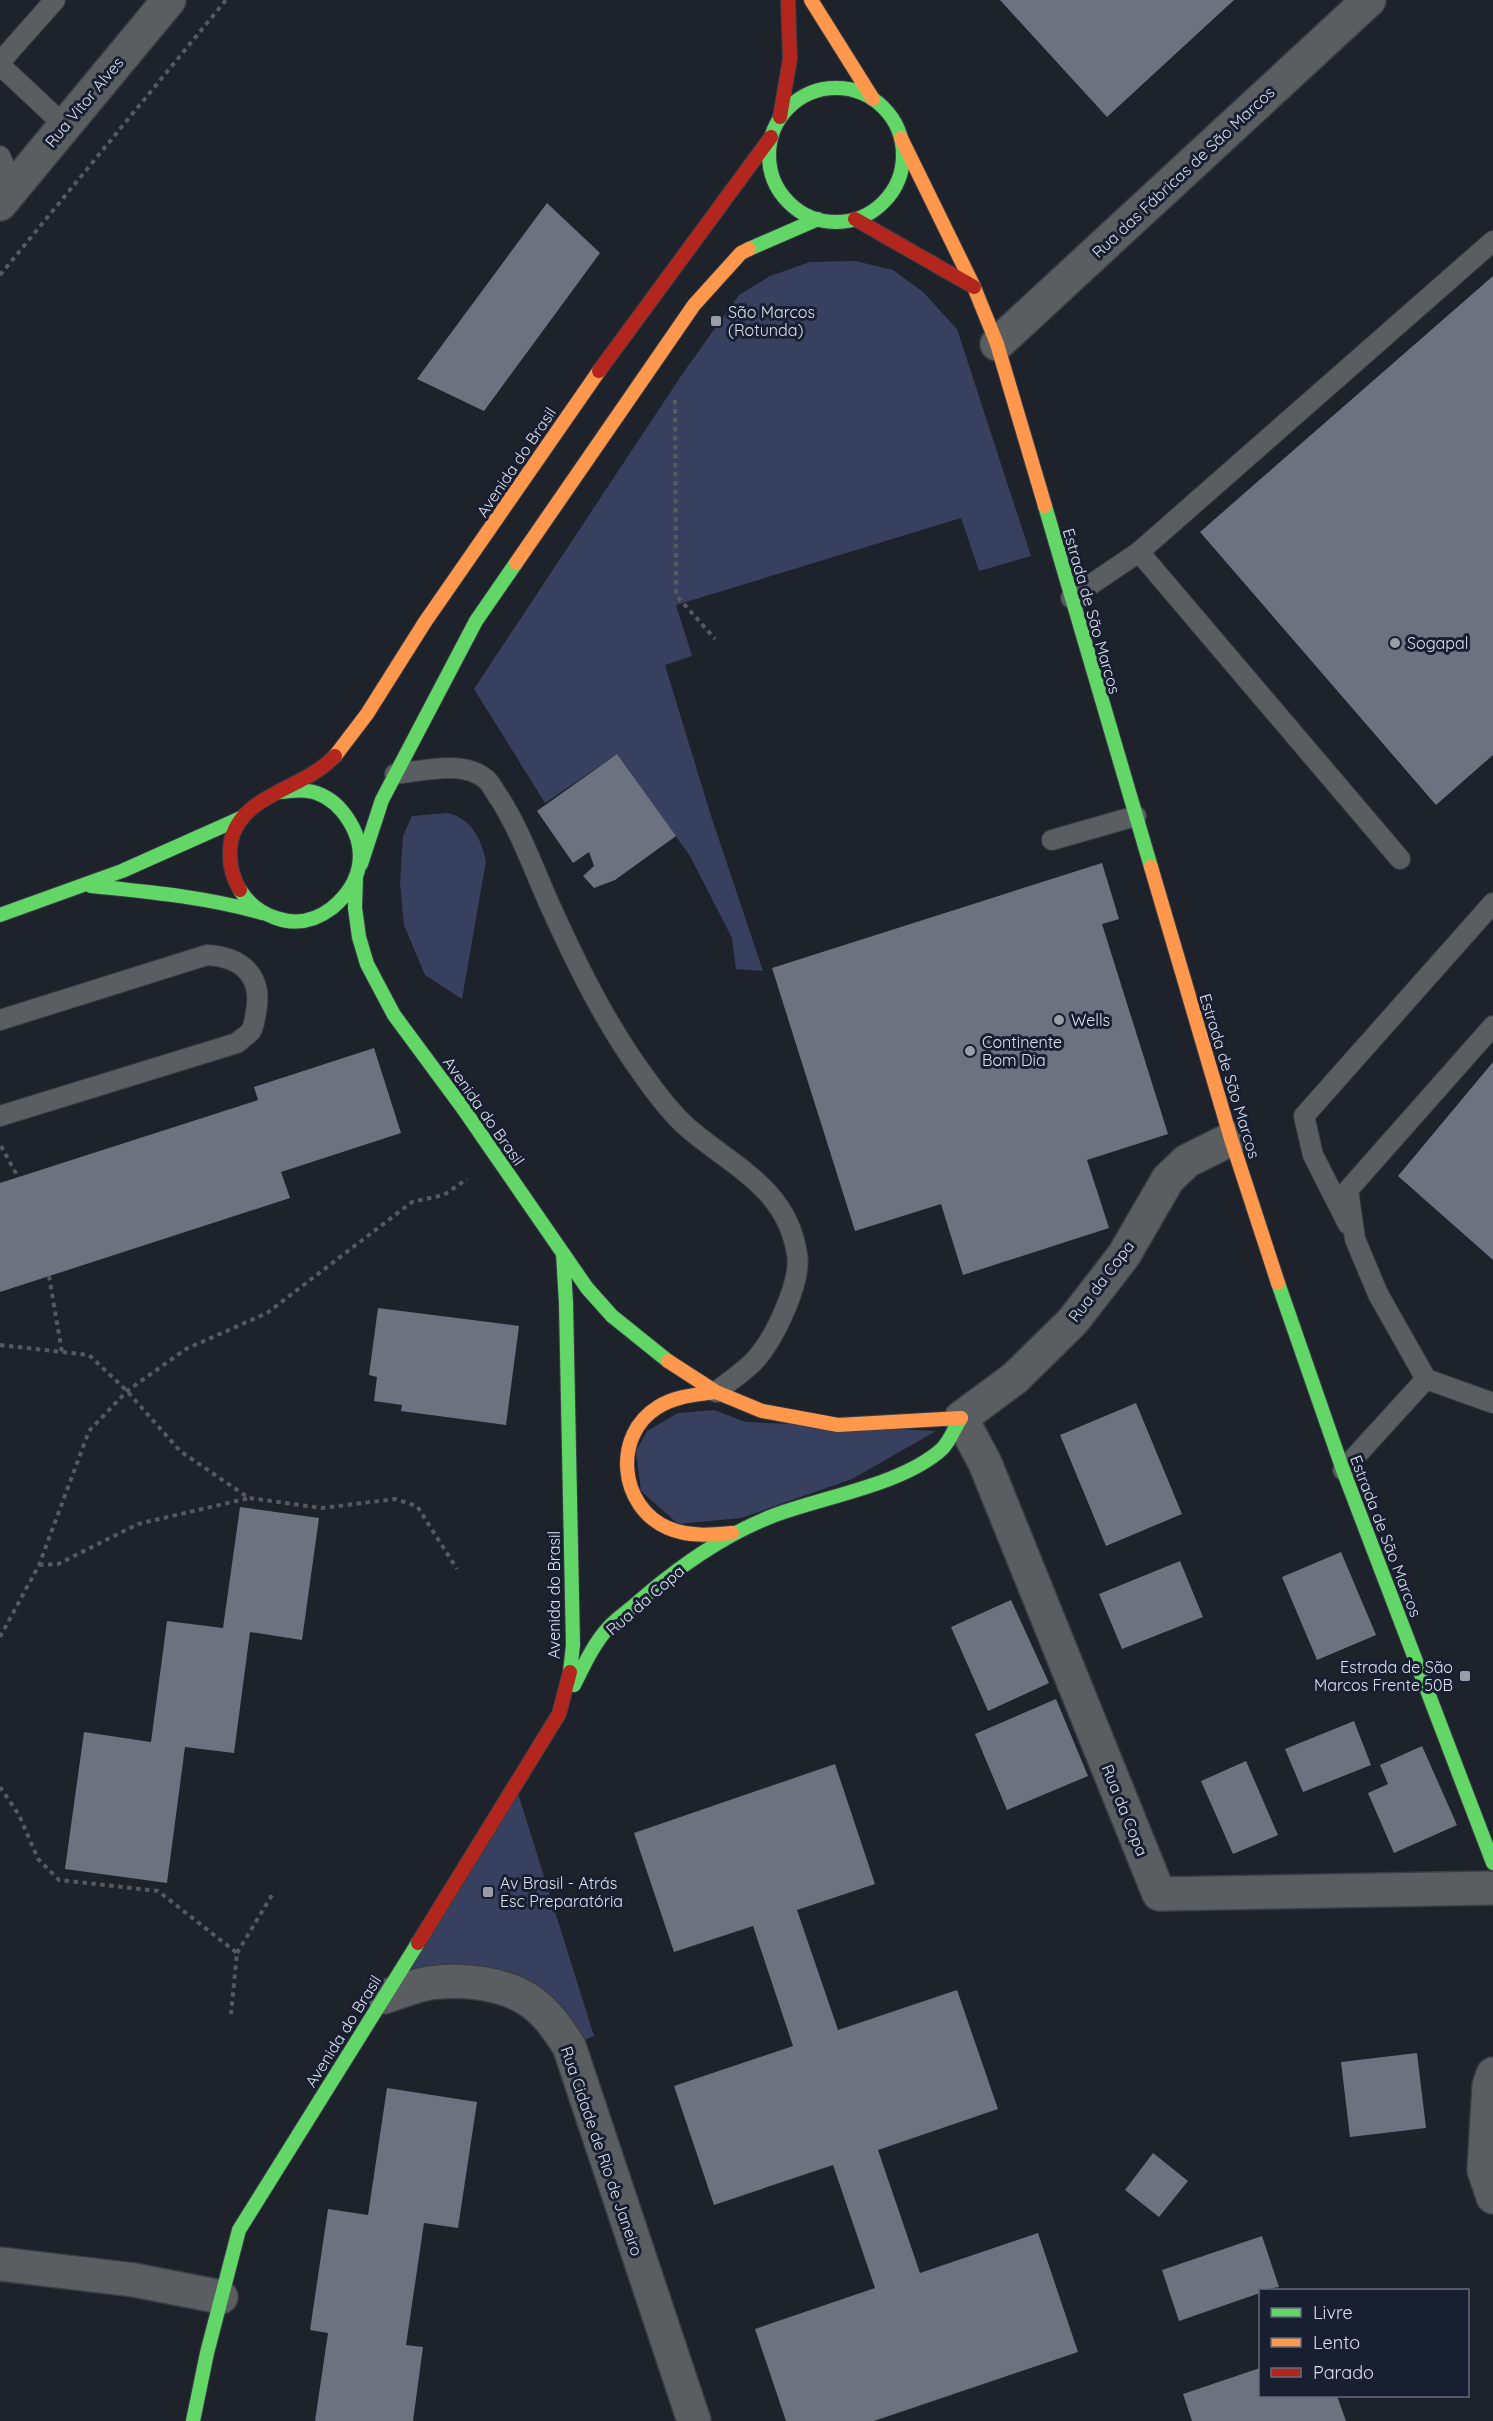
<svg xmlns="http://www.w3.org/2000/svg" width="1493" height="2421" font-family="Quicksand,sans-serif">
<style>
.green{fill:#37415f}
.building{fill:#6d7281}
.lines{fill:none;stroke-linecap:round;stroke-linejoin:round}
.lane-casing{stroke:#393d45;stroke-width:22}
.street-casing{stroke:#393d45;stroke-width:36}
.fast-casing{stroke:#393d45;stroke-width:16}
.slow-casing{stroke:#393d45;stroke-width:16}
.jam-casing{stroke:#393d45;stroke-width:16}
.path{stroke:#57595f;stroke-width:4;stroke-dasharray:4.5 4.5;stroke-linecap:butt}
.lane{stroke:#5b5e61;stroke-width:20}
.street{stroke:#5b5e61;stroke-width:33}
.fast{stroke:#63d668;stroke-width:14}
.slow{stroke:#ff974d;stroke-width:14}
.jam{stroke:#b3261e;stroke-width:14}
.poi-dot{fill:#999ea8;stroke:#181f31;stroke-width:2}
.labels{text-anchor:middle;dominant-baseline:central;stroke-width:6;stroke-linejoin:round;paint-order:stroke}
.street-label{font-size:16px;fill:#dbe0ec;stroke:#181f31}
.poi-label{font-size:16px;fill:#dbe0ec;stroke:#181f31;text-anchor:start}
</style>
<rect width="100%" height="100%" fill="#1e222b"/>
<path class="green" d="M855,261L893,270L923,292L957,329L1031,556L979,571L961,518L676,605L692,656L665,665L711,816L763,971L736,969L732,938L690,856L617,754L545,803L474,689L683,373L739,295L770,276L810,262Z
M448,813C471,819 481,838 486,861L462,999L425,975L404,925L400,883L403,836L412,816Z
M714,1410L746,1422L936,1431L852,1479L741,1518L678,1524L641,1491L636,1451L647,1431L678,1413Z
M516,1787L594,2036L569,2046L506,1989L384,1997Z"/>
<path class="building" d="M1000,0H1234L1107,117Z
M547,203L600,253L484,411L417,379Z
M1493,276V755L1436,805L1200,532Z
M617,754L676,836L615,880L594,888L583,876L594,866L589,852L573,863L537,811Z
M1102,863L1119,919L1102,924L1168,1134L1087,1160L1109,1228L963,1275L941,1204L855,1231L772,968Z
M374,1048L401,1133L281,1172L290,1198L0,1292V1183L258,1100L254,1087Z
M1493,1062V1260L1398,1176Z
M378,1308L519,1326L506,1425L401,1411L402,1405L374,1401L377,1377L369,1375Z
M1136,1403L1182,1514L1106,1546L1060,1435Z
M240,1507L319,1518L302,1640L250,1632L234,1753L185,1747L167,1883L65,1869L84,1732L151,1742L167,1621L223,1628Z
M1341,1552L1376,1635L1317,1660L1282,1577Z
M1180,1561L1203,1617L1122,1649L1099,1594Z
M1011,1600L1049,1683L988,1711L951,1627Z
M1056,1699L1088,1776L1007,1810L975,1734Z
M1354,1721L1371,1765L1303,1792L1285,1749Z
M1422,1746L1457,1825L1394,1853L1368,1793L1388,1784L1380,1765Z
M1246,1761L1278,1835L1233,1854L1201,1781Z
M835,1764L875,1884L797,1910L838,2030L957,1990L998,2109L878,2150L920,2273L1038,2233L1078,2352L874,2421H786L755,2329L875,2288L833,2165L714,2205L674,2086L793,2046L753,1926L674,1952L634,1833Z
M1417,2053L1426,2128L1350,2137L1341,2062Z
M387,2088L477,2102L458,2228L424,2223L406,2345L423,2347L413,2421H315L328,2333L310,2330L328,2209L368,2215Z
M1153,2153L1188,2181L1159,2217L1125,2190Z
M1262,2236L1279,2287L1260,2290V2293L1179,2321L1162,2270Z
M1260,2368V2396H1337L1346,2421H1192L1183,2394Z"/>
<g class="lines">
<defs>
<path id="lane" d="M0,62L55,0
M0,65L65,126
M0,156L14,187
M1139,552L1400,859
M1071,598L1139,552L1493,241
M395,774C423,771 464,759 487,780C492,785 496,794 500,799C520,831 533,867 548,901C575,961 605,1023 644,1076C656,1093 672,1114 688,1128C733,1167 787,1188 797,1254C802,1281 775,1337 757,1358C746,1371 729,1381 716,1392
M1052,840L1136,816
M0,1020L207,955C242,957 263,976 256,1012C255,1018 254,1026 251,1031C248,1035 241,1039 237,1043L0,1116
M1493,1026L1348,1190L1355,1239L1378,1294L1426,1379L1493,1403
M1348,1224L1313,1155L1304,1116L1493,903
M1343,1470L1426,1379"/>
<path id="street" d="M0,204L169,0
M997,344L1369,0
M1231,1139L1187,1161L1168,1179L1124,1255L1073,1321L1015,1378L961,1418L985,1463L1159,1894L1493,1888
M384,1997C399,1992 414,1986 429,1983C462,1978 506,1983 533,2003C548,2014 559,2031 569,2046L694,2421
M1493,2074L1489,2086L1484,2170L1493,2197
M0,2264L134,2280L221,2297"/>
<path id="fast" d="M769 155a67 67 0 1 1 134 0a67 67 0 1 1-134 0Z
M749,249L818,219
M1045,506L1151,867
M361,864L382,800L476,621L516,563
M356,876L355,908L359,937L367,964L394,1015L462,1107L587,1288L612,1316L668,1361
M91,886C149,892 206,897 262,913
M240,890C248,903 261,913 276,918C296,925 315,921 332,908C365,881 369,844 342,811C334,801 320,792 307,791C298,789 288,792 279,792
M0,915L122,871L241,818
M563,1253L566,1303L573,1645L570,1672
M1278,1283L1343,1470L1493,1863
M574,1685C584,1665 594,1643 609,1627C617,1618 628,1611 637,1603C677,1568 720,1537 770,1517C820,1497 901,1486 942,1449C950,1441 955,1427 961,1418
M193,2421L207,2353L239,2230L418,1943"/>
<path id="slow" d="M811,0L873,99
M901,138L974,287L997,344L1045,506
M516,563L694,305L741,253L749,249
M335,756L367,714L425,622L599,371
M1151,867L1231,1139L1278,1283
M668,1361L716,1392L762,1411L838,1425L961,1418
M716,1392C696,1395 675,1396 658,1407C612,1435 619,1507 668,1528C689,1537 710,1535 732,1533"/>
<path id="jam" d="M780,117L790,59L788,0
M855,219L974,287
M599,371L771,137
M240,890C231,875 228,859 231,841C241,794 303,790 335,756
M418,1943L559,1714L570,1672"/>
</defs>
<use href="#lane" class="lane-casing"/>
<use href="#street" class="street-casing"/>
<use href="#fast" class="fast-casing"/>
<use href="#slow" class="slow-casing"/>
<use href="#jam" class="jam-casing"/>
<path class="path" d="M0,275L226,0
M675,400L676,595L715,639
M1,1146L18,1177
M49,1276L62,1352
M0,1345L89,1355L127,1391L180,1451L249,1498L322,1508L395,1499L417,1506L457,1569
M39,1565L58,1564L138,1524L249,1498
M0,1637L39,1565L89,1431L127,1391L186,1349L267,1313L412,1202L444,1195L467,1179
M0,1787L19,1815L38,1859L59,1880L158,1891L237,1953L231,2014
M237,1953L272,1895"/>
<use href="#lane" class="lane"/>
<use href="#street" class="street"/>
<use href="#fast" class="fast"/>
<use href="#slow" class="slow"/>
<use href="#jam" class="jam"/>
</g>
<g class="poi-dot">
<rect x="710" y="315" width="12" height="12" rx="3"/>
<circle cx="1395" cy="643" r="6"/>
<circle cx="1059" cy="1020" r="6"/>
<circle cx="970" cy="1051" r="6"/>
<rect x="1459" y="1670" width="12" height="12" rx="3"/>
<rect x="482" y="1886" width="12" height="12" rx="3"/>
</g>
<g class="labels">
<g class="street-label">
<text transform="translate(84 102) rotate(-50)">Rua Vitor Alves</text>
<text transform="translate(1183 172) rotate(-43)">Rua das Fábricas de São Marcos</text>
<text transform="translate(516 462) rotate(-56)">Avenida do Brasil</text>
<text transform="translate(1092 611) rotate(74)">Estrada de São Marcos</text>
<text transform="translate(1230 1076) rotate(73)">Estrada de São Marcos</text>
<text transform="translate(484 1111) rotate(55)">Avenida do Brasil</text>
<text transform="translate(1101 1281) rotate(-53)">Rua da Copa</text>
<text transform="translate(1386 1536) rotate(69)">Estrada de São Marcos</text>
<text transform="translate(554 1595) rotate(-90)">Avenida do Brasil</text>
<text transform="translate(645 1600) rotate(-41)">Rua da Copa</text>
<text transform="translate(1125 1810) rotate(68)">Rua da Copa</text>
<text transform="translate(343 2031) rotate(-58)">Avenida do Brasil</text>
<text transform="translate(602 2151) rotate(71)">Rua Cidade de Rio de Janeiro</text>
</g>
<g class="poi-label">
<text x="728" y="312">São Marcos<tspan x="728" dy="18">(Rotunda)</tspan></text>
<text x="1407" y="643">Sogapal</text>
<text x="1071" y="1020">Wells</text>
<text x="982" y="1042">Continente<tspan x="982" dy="18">Bom Dia</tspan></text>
<text x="1453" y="1667" text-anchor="end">Estrada de São<tspan x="1453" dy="18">Marcos Frente 50B</tspan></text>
<text x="500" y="1883">Av Brasil - Atrás<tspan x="500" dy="18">Esc Preparatória</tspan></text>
</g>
</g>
<rect x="1259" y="2289" width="210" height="108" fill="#181f31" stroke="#666c7c" stroke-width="1.5"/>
<rect x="1271" y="2308" width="30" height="9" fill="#63d668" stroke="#666c7c" stroke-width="1.5"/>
<text x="1313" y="2319" font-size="18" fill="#dbe0ec">Livre</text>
<rect x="1271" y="2338" width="30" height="9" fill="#ff974d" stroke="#666c7c" stroke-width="1.5"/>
<text x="1313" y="2349" font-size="18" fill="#dbe0ec">Lento</text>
<rect x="1271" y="2368" width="30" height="9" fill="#b3261e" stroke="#666c7c" stroke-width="1.5"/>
<text x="1313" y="2379" font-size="18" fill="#dbe0ec">Parado</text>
</svg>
